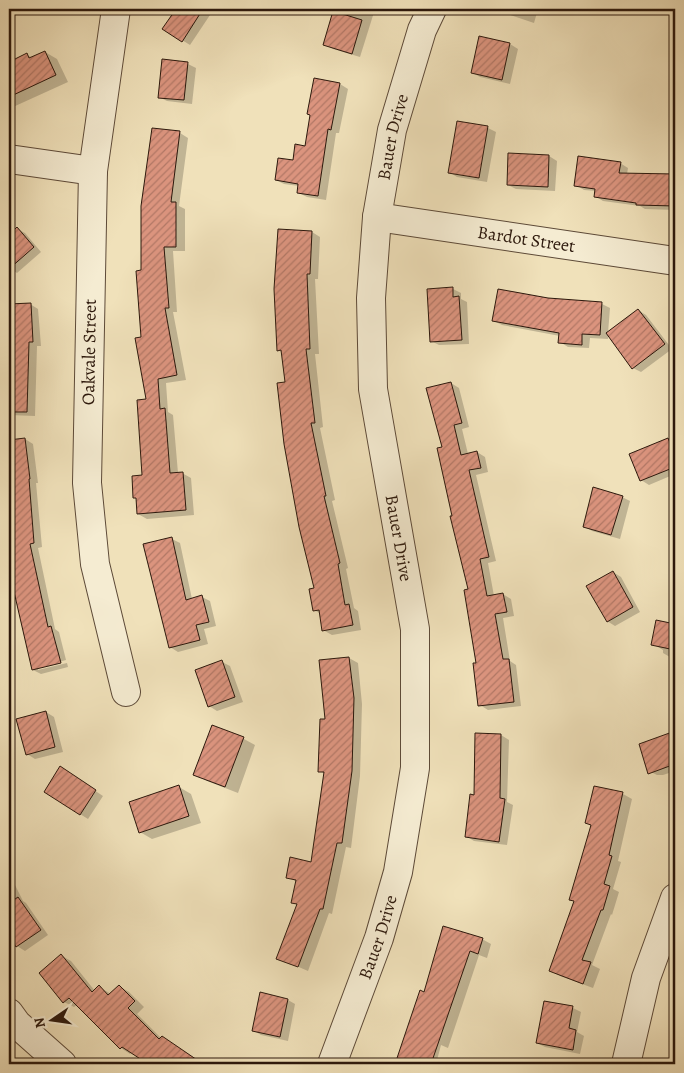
<svg xmlns="http://www.w3.org/2000/svg" width="684" height="1073" font-family="Alegreya,serif">
<style>
.shadow{fill:#0003}
.building{fill:url(#building-hatch);stroke:#2c180c}
.lines{fill:none;stroke-linecap:round;stroke-linejoin:round}
.minor-casing{stroke:#5d4a38;stroke-width:30}
.minor{stroke:#f5ecd2;stroke-width:28}
.labels{text-anchor:middle;dominant-baseline:central;stroke-width:4.5;stroke-linejoin:round;paint-order:stroke}
.street-label{font-size:18px;fill:#2c180c;stroke:#f5ecd2}
</style>
<defs>
<pattern id="building-hatch" width="6" height="6" patternUnits="userSpaceOnUse" patternTransform="scale(1.25)"><rect width="6" height="6" fill="#db947e"/><path d="M-1 1l2-2M0 6l6-6M5 7l2-2" fill="none" stroke="#b27866"/></pattern>
</defs>
<rect width="100%" height="100%" fill="#f0e1ba"/>
<filter id="stains"><feTurbulence type="fractalNoise" baseFrequency=".004" numOctaves="4"/><feColorMatrix values="0 0 0 0 .2 0 0 0 0 .09 0 0 0 0 .02 0 0 0 .5 -.17"/></filter>
<radialGradient id="worn" r=".72"><stop offset=".6" stop-color="#630" stop-opacity="0"/><stop offset="1" stop-color="#630" stop-opacity=".3"/></radialGradient>
<path class="shadow" d="M38,9H63L44,12Z
M177,9H206L212,12L190,45L164,29Z
M335,9H375L360,57L333,49L325,44Z
M499,9H538L534,23L507,14Z
M480,38L510,44L518,49L510,84L480,77L473,73Z
M45,52L57,59L68,82L13,107L9,105V63L27,55L33,58Z
M163,61L188,64L196,68L192,104L167,101L159,97Z
M315,79L340,84L348,89L339,133H336L326,200L307,197L299,193V186L284,184L276,180L306,147Z
M488,128L496,132L487,182L457,177L449,172Z
M180,133L188,138L179,206L185,209V251H173L177,312H173L186,380L166,383L168,412L173,415L178,473H182L191,478L194,515L147,519L138,514L143,476L148,400L142,338V272Z
M549,156L557,161L555,191L516,189L508,185Z
M620,163L628,168L627,174L675,175V210L645,209L640,206L603,201L595,196L596,191L584,190L576,185Z
M9,225L15,231L17,229L25,233L41,252L17,273L9,268Z
M312,232L320,237L318,279H315L319,354H315L323,427L320,428L335,500L332,501L348,568L346,569L354,608L358,611L361,630L332,635L323,630L321,614L314,610L316,589L283,353L278,350Z
M453,289L461,293V299L467,302L469,344L439,345L431,341Z
M547,299L602,304L610,308L608,333L638,310L646,315L672,349L641,372L633,368L608,334V339L590,338L589,348L568,347L560,342V336L502,325L494,321Z
M30,304L38,309L41,346H37L35,416L9,415V305Z
M451,383L459,388L469,427L462,429L468,454L477,452L485,457L488,472L476,475L496,561L488,563L494,596L503,594L511,599L514,616L503,618L510,661L516,665L521,706L488,710L480,705L478,664L469,590L453,517L443,448Z
M25,439L33,444L38,483H36L42,547L38,548L55,629L59,632L66,660L38,668V670L67,663L68,667L41,674L33,670L9,564V441Z
M668,439L675,443V474L649,485L641,480Z
M622,497L630,501L620,539L592,531L584,526Z
M172,539L180,543L192,599L202,597L210,601L216,626L204,629L208,644L178,652L170,647Z
M613,572L621,577L640,612L615,626L607,621Z
M657,621L675,625V660L663,653V650L653,644Z
M349,658L358,663L362,704L360,776L351,848L346,847L332,914L329,913L308,971L278,958L298,905L292,902L297,882L288,877L312,863L325,774L320,771L326,720L320,661Z
M222,662L230,666L243,702L217,711L209,706Z
M46,712L54,717L63,752L35,759L27,754Z
M213,727L244,739L255,745L238,793L207,781L195,774Z
M675,733V771L663,775H657L649,771L640,745Z
M501,735L509,740L507,802L513,805L507,845L474,841L466,836L475,796Z
M68,773L103,796L88,819L80,814Z
M179,787L191,794L201,823L152,839L140,832Z
M595,787L623,794L632,799L618,861L621,862L613,889L619,892L612,915L611,914L592,965L600,969L593,988L560,976L550,970L575,902L571,899L592,826L587,823Z
M9,873L23,901L26,903L48,935L25,951L17,946L9,933Z
M482,939L491,944L487,958L479,955L448,1048L441,1045L436,1064H394L395,1059L398,1060L424,993Z
M62,956L71,961L95,991L99,987L111,994L119,986L129,992L144,1007L137,1014L161,1038L172,1043L202,1064H150L132,1052L130,1054L121,1048L77,1005L74,1007L64,1002Z
M288,1000L295,1004L288,1041L261,1035L253,1030Z
M545,1002L573,1008L581,1012L577,1032L584,1036L580,1054L545,1047L537,1043Z"/>
<path class="building" d="M176,9H203L182,42L162,29Z
M333,11L362,20L352,54L323,45Z
M479,36L510,43L502,80L471,73Z
M45,51L56,75L9,97V62L27,53L29,58Z
M162,59L188,62L184,100L158,98Z
M314,78L340,83L331,130L328,129L318,196L297,193L298,184L275,180L278,158L293,160L295,144L305,146L310,115L307,114Z
M457,121L488,126L479,178L448,173Z
M152,128L180,131L171,202H176V247H164L169,308H165L177,375L158,379L160,409L165,408L170,473L183,472L186,510L137,514L136,498H133L132,476L142,475L137,400L146,399L135,338L141,337L136,271L141,270V206Z
M508,153L549,155L548,187L507,185Z
M578,156L621,162L619,173L675,174V206L636,205V203L594,197L595,189L574,186Z
M17,227L34,247L9,269V235Z
M278,229L312,231L310,274H307L310,349H306L315,423H311L326,496H324L340,563L338,564L345,605L349,604L353,625L322,631L319,610L313,611L309,589L314,588L299,527L284,444L277,383L285,382L281,350L277,351L274,289Z
M453,287V297L459,296L462,340L430,342L427,289Z
M498,289L548,298L602,302L600,335L582,334V345L558,343L559,333L492,321Z
M31,303L33,342H29L27,412H9V304Z
M638,309L665,344L632,369L606,333Z
M451,382L462,423L454,425L461,455L477,451L481,468L469,470L489,557L480,559L487,596L503,593L507,612L495,614L503,659H509L514,702L478,706L473,663H476L464,590L468,589L450,516H452L437,448L442,447L426,388Z
M25,438L30,479H29L34,543L30,544L48,627L51,626L61,663L32,670L9,570V440Z
M668,438L675,455V467L640,481L629,454Z
M593,487L623,496L611,535L583,527Z
M172,537L186,600L202,595L209,622L196,625L200,640L169,648L143,544Z
M613,571L633,607L607,622L586,586Z
M656,620L675,624V650L651,645Z
M349,657L354,698L352,771L342,843H337L323,909H320L298,967L276,959L297,904L291,903L296,880L286,878L290,857L311,862L324,772H318L320,719H325L319,660Z
M222,660L235,697L208,707L195,670Z
M46,711L55,747L26,755L16,719Z
M212,725L244,737L225,787L193,775Z
M675,731V764L648,774L639,744Z
M475,733L501,734L500,798L505,799L499,842L465,837L470,794L474,795Z
M60,766L96,790L80,815L44,792Z
M179,785L189,816L139,833L129,802Z
M594,786L623,792L609,855L612,856L604,884L610,886L603,910H601L582,960L591,962L583,984L549,971L574,901L569,900L591,825L585,823Z
M18,897L41,930L16,947L9,936V903Z
M443,926L483,938L478,954L470,951L431,1064H395L420,990L424,992Z
M61,954L92,992L99,985L108,995L119,985L135,1001L128,1008L159,1039L162,1036L203,1064H148L122,1047L120,1049L69,998L63,1003L39,973Z
M260,992L288,999L280,1037L252,1031Z
M544,1001L573,1006L569,1028L576,1030L573,1050L536,1043Z"/>
<g class="lines">
<defs>
<g id="minor">
<path d="M116,9L93,171L87,483L95,564L126,692"/>
<path d="M9,159L93,171"/>
<path id="s1" d="M377,217L675,261"/>
<path d="M9,1013L17,1024L62,1064"/>
<path id="s2" d="M332,1064L379,938L398,872L415,768V629L373,389L371,298L377,217L392,130L422,30L432,9"/>
<path d="M626,1064L646,978L675,898"/>
</g>
</defs>
<use href="#minor" class="minor-casing"/>
<use href="#minor" class="minor"/>
</g>
<g class="labels">
<g class="street-label">
<text stroke="none"><textPath href="#s2" startOffset="945">Bauer Drive</textPath></text>
<text stroke="none"><textPath href="#s1" startOffset="151">Bardot Street</textPath></text>
<text transform="translate(89 352) rotate(-89)">Oakvale Street</text>
<text transform="translate(399 538) rotate(80)">Bauer Drive</text>
<text stroke="none"><textPath href="#s2" startOffset="135">Bauer Drive</textPath></text>
</g>
</g>
<rect width="684" height="1073" fill="none" stroke="#f0e1ba" stroke-width="30"/>
<rect x="10" y="10" width="664" height="1053" fill="none" stroke="#2c180c" stroke-width="2.5"/>
<rect x="15" y="15" width="654" height="1043" fill="none" stroke="#2c180c"/>
<g transform="translate(52 1020) rotate(257)" stroke="#f5ecd2" stroke-width="4" paint-order="stroke">
<path d="M0-4L9 19L0 12L-9 19Z" fill="#2c180c"/>
<text y="-8" font-size="14" font-weight="bold" text-anchor="middle" fill="#2c180c">N</text>
</g>
<rect width="100%" height="100%" filter="url(#stains)"/>
<rect width="100%" height="100%" fill="url(#worn)"/>
</svg>
